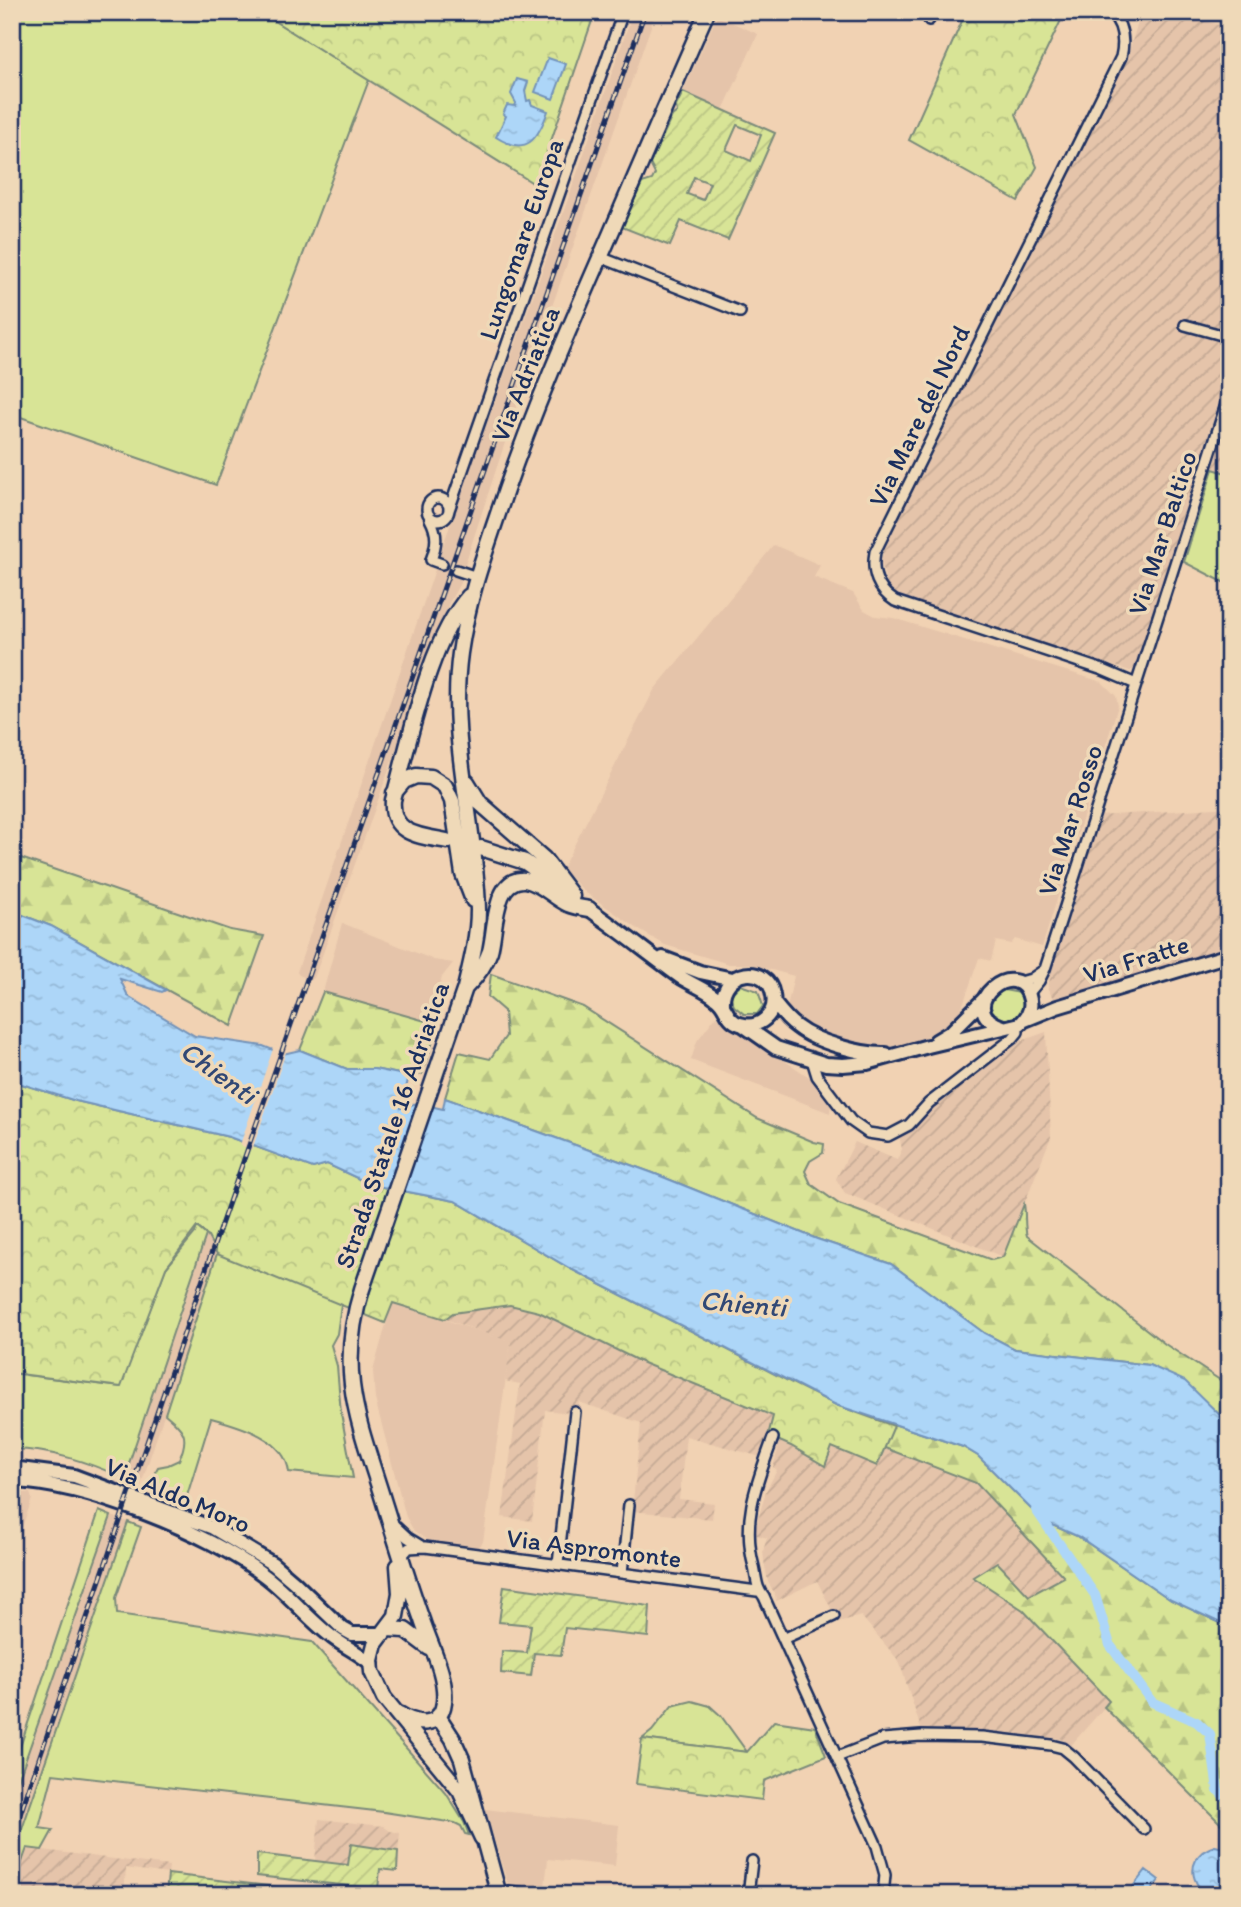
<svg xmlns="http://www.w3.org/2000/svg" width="1241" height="1907" font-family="Itim,sans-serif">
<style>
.built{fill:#e5c4aa}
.industrial{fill:url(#industrial-furrows)}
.grass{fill:#d8e496;stroke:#7a8a7a;stroke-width:2}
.forest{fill:url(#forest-firs);stroke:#7a8a7a;stroke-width:2}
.park{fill:url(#park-crowns);stroke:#7a8a7a;stroke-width:2}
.garden{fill:url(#garden-furrows);stroke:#7a8a7a;stroke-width:2;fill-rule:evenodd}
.water{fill:url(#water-ripples);stroke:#7393ba;stroke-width:2}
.pier{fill:#f1d2b3}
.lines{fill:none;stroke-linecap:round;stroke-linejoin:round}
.canal{stroke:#add6f8;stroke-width:10}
.street-casing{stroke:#1b2f5e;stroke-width:14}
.secondary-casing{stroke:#1b2f5e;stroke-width:18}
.primary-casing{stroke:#1b2f5e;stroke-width:19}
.street{stroke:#efd9b8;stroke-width:9}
.secondary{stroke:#efd9b8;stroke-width:12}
.primary{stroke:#efd9b8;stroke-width:14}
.rail-casing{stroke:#1b2f5e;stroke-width:5}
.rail{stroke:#efd9b8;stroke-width:2.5;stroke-dasharray:8;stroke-linecap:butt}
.labels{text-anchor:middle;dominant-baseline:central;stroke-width:7;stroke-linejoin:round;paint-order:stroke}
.street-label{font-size:26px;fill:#1b2f5e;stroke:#efd9b8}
.water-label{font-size:28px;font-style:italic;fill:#314875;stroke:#efd9b8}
</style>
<defs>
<pattern id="industrial-furrows" width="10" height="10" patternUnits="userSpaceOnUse" patternTransform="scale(1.75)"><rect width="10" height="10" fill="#e5c4aa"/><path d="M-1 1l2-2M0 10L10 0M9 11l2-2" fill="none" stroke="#c4a995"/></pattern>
<pattern id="forest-firs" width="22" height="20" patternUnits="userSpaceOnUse" patternTransform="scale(1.75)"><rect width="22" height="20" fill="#d8e496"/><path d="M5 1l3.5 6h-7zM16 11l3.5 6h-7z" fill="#b9c484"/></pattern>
<pattern id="park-crowns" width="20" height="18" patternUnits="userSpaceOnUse" patternTransform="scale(1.75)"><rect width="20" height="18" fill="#d8e496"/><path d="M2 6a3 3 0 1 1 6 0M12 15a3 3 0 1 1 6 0" fill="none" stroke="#b9c484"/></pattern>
<pattern id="garden-furrows" width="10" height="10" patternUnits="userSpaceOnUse" patternTransform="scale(1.75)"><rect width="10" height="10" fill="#d8e496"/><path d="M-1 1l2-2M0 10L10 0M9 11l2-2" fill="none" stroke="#b9c484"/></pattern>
<pattern id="water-ripples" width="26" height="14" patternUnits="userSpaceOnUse" patternTransform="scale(1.75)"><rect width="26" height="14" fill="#add6f8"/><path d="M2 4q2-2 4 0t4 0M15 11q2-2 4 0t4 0" fill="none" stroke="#94b8d7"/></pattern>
</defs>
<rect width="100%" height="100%" fill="#f1d2b3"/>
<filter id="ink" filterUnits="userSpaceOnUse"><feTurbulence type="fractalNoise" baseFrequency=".0143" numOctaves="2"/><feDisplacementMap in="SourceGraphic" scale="14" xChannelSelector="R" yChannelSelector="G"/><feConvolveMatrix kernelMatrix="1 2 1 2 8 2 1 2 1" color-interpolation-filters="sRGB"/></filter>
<g filter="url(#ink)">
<path class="built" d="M633,12H656L521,394L464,567H457L455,574L461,579L460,583L449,603L314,978L311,980L299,975L297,972L436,567L441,568L438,559L572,188Z
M717,16L758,34L723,110L683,92Z
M774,545L820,565L814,577L853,593L864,610L875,616L893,618L1102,682L1116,696L1118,706L1042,947L1015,939L1011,944L996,941L991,961L979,958L957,1022L945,1032L920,1040L878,1049L854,1045L820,1033L802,1023L787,1007L794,976L749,964H729L665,945L641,931L586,893L562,869L654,690Z
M342,923L434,960L453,963L442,977L438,993L445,995L436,1024L323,992Z
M716,1016L817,1082L831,1100L830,1113L691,1060L697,1041Z
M210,1226H226L140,1488L123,1481Z
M392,1303L511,1341L483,1542L478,1547L427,1540L414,1531L406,1517L375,1399L373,1371Z
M12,1492L30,1493L32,1499L12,1556Z
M99,1511L141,1527L12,1890V1771Z
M485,1809L619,1825L615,1866L548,1859L544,1895H511Z"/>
<path class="industrial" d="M1141,12H1174L1229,28V370L1135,667L1130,671L907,600L895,594L887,584L881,563L883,552L1127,58Z
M1229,417V474L1213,469Z
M1229,807V950L1058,1001L1054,1000L1048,989L1052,967L1099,816Z
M1046,1032L1051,1137L1003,1257L845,1193L836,1179L855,1142L897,1160L902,1149L899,1136L901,1134L922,1120L962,1082L1021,1041Z
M510,1305L539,1312L643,1363L773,1417L761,1457L686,1436L679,1499L714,1503L712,1519L632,1511L641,1423L579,1402L577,1414L545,1410L532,1521L502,1517L520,1384L505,1381L511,1342L445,1319L453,1313Z
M780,1441L825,1465L832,1447L877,1466L885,1448L976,1483L1065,1577L1029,1596L997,1563L974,1577L1023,1610L1110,1701L1071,1745L1061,1739L981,1730L921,1729L899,1661L861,1616L838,1622L817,1581L776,1601L775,1594L768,1582L764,1561L763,1551L767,1538L754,1534L766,1491L777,1470L773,1467Z
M319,1819L383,1826L390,1831L400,1833L398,1851L352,1844L349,1865L315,1861Z
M27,1848L169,1866L168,1874L126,1868L124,1895H12Z"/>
<path class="grass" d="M12,12H260L369,80L216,485L12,414Z
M1213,469L1229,474V585L1184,562Z
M740,985L758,991L763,1006L757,1014H744L734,1006L730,995Z
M1004,990L1020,993L1026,1004L1017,1017L1004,1021C985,1011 984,1001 1004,990Z
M12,1203L27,1375L120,1387L166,1268L195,1233L197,1227L206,1235L124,1478C87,1462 53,1450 12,1449Z
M226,1226L341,1305L337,1334L331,1345L337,1366L341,1413L353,1478L289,1472C285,1438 240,1426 211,1418L186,1499H178L153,1482L154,1474L158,1467L168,1465L179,1460C190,1435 184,1430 165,1414Z
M99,1511L111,1516L12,1798V1771Z
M128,1522L141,1527L116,1598L117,1614L312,1642L446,1793L464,1822L469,1835L465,1834L461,1826L455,1823L384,1812L53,1774L39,1828L53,1830L42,1850L27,1848L12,1890V1858Z
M692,1701L710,1706L721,1716L747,1752L642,1739L652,1731L672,1706Z"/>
<path class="forest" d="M12,855L230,930L264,936L232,1026L51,926L12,911Z
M491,974L583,1007L757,1118L814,1142L824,1144L823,1153L810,1161L805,1171L811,1184L839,1204L992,1260L1003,1257L1024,1204C1026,1215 1024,1226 1027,1236L1165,1344L1229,1386V1424L1185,1382L1149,1365L1015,1349L984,1333L891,1264L817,1239L653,1173L445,1098L459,1052L490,1059L506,1036L504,1011L488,997Z
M323,992L436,1024L435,1035L422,1074L409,1076L374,1069H347L300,1050Z
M455,1201L569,1268L836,1405L963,1447L978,1456L1043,1521L1079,1537L1171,1600L1229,1627V1832L1104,1707L1109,1701L1023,1610L973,1577L997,1562L1029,1596L1064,1577L976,1483L885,1448L856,1450Z"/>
<path class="park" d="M260,12H595L536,185Z
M966,12H1065L1016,114L1037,167L1018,201L909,140Z
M12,1081L76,1101L229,1137L313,1168L327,1164L372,1185L455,1201L569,1268L794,1384L836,1405L894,1426L877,1466L832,1447L825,1466L791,1446L768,1436L773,1416L643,1363L539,1312L510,1305L453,1313L445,1319L393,1303L385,1323L217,1254L207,1235L197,1227L166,1268L121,1387L12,1373Z
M774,1721L815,1727L826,1756L764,1781L762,1800L636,1784L642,1739L747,1752Z"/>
<path class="garden" d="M683,92L775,133L728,240L681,221L670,246L622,227L642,183L652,180L655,174L650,164L672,116L677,112L676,106ZM737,125L761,135L751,161L726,150ZM694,177L710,183L703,200L687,194Z
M504,1586L650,1606L648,1637L565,1628L561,1655L534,1653L531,1676L501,1673L502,1651L527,1653L531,1625L499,1622Z
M351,1844L398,1851L397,1871L380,1869L378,1889L257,1876V1854L348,1865Z
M168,1874L326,1893V1895H166Z"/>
<path class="water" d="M548,58L566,64L553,99L535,92Z
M517,79L528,82L525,91L527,101L530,100L532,105L548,111C538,139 527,157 496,137L506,116L503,114L507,105L515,106L516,103L511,94Z
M12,911L51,926L166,990L162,992L120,979L128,996L195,1036L263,1046L283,1054L300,1050L347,1069H374L409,1076L401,1108L417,1103L443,1109L445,1098L653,1173L817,1239L891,1264L984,1333L1015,1349L1149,1365L1185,1381L1229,1424V1627L1171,1600L1079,1537L1043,1521L978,1456L963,1447L836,1405L569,1268L455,1201L372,1185L327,1164L313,1168L229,1137L76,1101L12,1081Z
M1215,1846L1229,1849V1892C1195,1907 1176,1857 1215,1846Z
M1146,1870L1159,1880L1148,1895H1138L1131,1889Z"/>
<path class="pier" d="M274,1046L287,1049L252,1150L240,1145Z"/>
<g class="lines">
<path class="canal" d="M1036,1510L1095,1595L1110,1645L1152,1702L1197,1722L1210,1734L1218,1790L1229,1801"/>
<defs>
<path id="street" d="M1111,12C1123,25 1125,40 1121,57L875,552C871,573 878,590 895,601L1103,670L1136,684
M929,20L931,12
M600,257L740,312
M1185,325L1229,337
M427 509a11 11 0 1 1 22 0a11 11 0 1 1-22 0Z
M449,510L623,12
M430,519C438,534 437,544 431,560L442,564
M456,570L477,577
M1017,983L1031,979L1044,970
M1028,994L1039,981L1045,969L1229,395
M812,1060L817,1076L851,1121L868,1133L888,1136L909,1125L929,1103L1013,1038L1018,1032L1017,1026
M773,1438C757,1482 741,1520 754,1567C757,1580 756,1587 764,1597L877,1846L885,1875L883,1895
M393,1524L408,1538L423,1547
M400,1558L409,1548L425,1547L757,1591
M558,1564L575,1412
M622,1573L629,1505
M783,1639L834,1616
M837,1757L883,1739L921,1736L982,1737L1051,1745L1063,1748L1074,1757L1144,1829
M499,1893L508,1891L539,1895
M748,1895L752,1861"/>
<path id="secondary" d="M589,909C620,931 649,954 679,976C691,984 705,989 716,998C727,1006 726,1020 740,1024C759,1030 777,1014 773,995C768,963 721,969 723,1004
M663,958L700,972L733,979
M774,1003C781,1012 788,1021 797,1027C816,1042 862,1055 886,1054
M1025,1020L1057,1007L1229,955
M743,1025L776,1048L826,1064L843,1065L867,1063L928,1046L1020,1024C1027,1018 1032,1010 1030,1000C1020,951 949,1009 1003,1027
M936,1041L951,1032L985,998
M12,1468L74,1476L213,1528L273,1564L294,1582L343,1629L352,1634H381
M12,1481C84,1483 208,1532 265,1576C289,1594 308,1619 332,1637C345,1647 359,1653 372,1664"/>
<path id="primary" d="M467,782L480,803L544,859L572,896
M394,793L404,781L416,776L431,777L445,786L452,801L463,874L473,900
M447,841C421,836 390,835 393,800C410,741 428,642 469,596
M481,848L525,862L563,889
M466,987C477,976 485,966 490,951C496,931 493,877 525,880C541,882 554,898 568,904C575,907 582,908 589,909
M398,1566L400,1593L396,1616L375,1644L371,1660L372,1672L384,1698L460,1791L482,1838
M387,1629L405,1630L429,1648
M399,1714C416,1725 441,1729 444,1702C447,1675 430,1645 422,1620C407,1578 394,1535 381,1493C357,1417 337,1369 362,1289L465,988C471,963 478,936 478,910C476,823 448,740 460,653C468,596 488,544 506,490C536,403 573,320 610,235C642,161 674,86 707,12
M438,1716L453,1739L462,1759L499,1895"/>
</defs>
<use href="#street" class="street-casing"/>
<use href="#secondary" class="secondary-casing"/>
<use href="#primary" class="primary-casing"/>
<use href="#street" class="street"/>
<use href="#secondary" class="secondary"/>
<use href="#primary" class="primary"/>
<defs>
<path id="rail" d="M12,1838L221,1225L645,12"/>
</defs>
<use href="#rail" class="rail-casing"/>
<use href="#rail" class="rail"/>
</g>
</g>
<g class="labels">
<g class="street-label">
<text transform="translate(521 239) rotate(-71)">Lungomare Europa</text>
<text transform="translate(525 374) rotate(-68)">Via Adriatica</text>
<text transform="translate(919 416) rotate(-64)">Via Mare del Nord</text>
<text transform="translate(1162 533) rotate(-72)">Via Mar Baltico</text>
<text transform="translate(1070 820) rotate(-72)">Via Mar Rosso</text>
<text transform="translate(1136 959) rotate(-17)">Via Fratte</text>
<text transform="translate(392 1125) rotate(-71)">Strada Statale 16 Adriatica</text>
<text transform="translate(178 1495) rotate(23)">Via Aldo Moro</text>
<text transform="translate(594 1548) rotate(7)">Via Aspromonte</text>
</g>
<g class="water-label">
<text transform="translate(219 1072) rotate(36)">Chienti</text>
<text transform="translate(743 1303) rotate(5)">Chienti</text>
</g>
</g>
<rect width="1241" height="1907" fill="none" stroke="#efd9b8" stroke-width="42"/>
<rect x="21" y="21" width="1199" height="1865" fill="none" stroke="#1b2f5e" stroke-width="2.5" filter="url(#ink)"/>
</svg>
